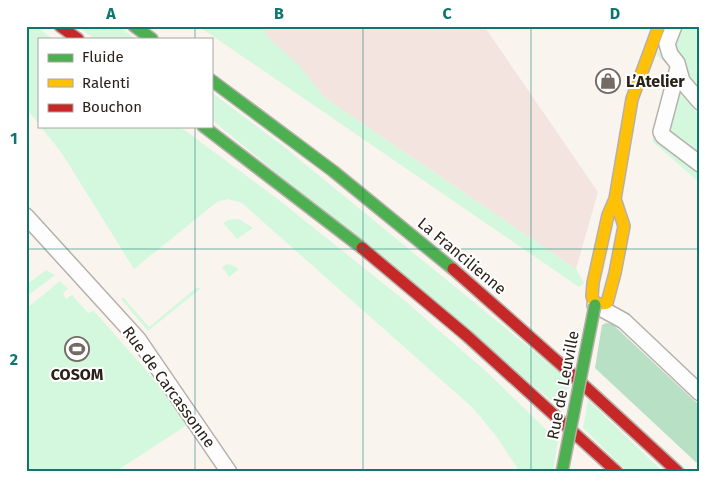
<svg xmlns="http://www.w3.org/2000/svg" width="726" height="498" font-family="'Fira Sans',sans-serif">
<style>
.commercial{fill:#f3e4e0}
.green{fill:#d3f8de}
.forest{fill:#b7e0c5}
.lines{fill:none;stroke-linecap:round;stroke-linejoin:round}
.street-casing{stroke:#b7b0aa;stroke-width:18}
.fast-casing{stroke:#b7b0aa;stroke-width:14}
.slow-casing{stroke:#b7b0aa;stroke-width:14}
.jam-casing{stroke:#b7b0aa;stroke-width:14}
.street{stroke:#fefdfd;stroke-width:15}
.fast{stroke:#4caf50;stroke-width:11}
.slow{stroke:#ffc107;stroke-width:11}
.jam{stroke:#c62828;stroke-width:11}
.fast-bridge-casing{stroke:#b7b0aa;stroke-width:14;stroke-linecap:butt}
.fast-bridge{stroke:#4caf50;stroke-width:11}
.grid{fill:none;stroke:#0f766e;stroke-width:1;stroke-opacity:0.55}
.labels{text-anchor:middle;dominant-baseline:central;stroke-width:4;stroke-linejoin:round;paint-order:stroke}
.poi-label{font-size:16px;font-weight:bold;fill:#2a2119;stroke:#fff;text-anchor:start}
.street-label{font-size:16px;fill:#2a2119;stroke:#fff}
.neatline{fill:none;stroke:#0f766e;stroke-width:2}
.grid-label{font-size:16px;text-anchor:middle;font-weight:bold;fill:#0f766e}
</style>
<rect width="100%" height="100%" fill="#faf4ef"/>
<path class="commercial" d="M240,26H484L598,192L576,269L259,53Z"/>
<path class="green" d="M26,26H35L53,39H39V124L26,108Z
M77,26H118L136,39H95Z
M198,26H261L269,38L299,65L325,98L576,269L584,283L579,287Z
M669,26H700V183L652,141L673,70L657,55Z
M211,92L283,146L570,381L564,411L211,119Z
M40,126H179L279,200L404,300L489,374L558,441L553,472H520L496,436L473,408L242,203L228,199L217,202L134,269L61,152Z
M239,219L253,228L237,239L223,223L228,220Z
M227,264L232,265L239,269L229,277L222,267Z
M46,270L55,275L26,297V285Z
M60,281L68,289L63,293L66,299L72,295L88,313L94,311L160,386L182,418L185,416L190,423L115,472H26V309Z
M197,287L200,289L148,331L121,299L123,297L149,327Z
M588,400L663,472H628L583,428Z"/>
<path class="forest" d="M606,323L612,324L623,334L700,406V466L595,368L602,325Z"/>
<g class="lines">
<defs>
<path id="street" d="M674,26L667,44L670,54L677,63L682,81L700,102
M678,68L661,132L663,136L700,164
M26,216L138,339L229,472
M595,305L624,321L700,393"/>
<path id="fast" d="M134,26L152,39
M211,80L333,171L453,269
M203,126L362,248"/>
<path id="slow" d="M615,199L624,226L615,273L607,303L595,305L592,296L593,283L608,215L615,199L632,99L659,26"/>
<path id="jam" d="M60,26L78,39
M362,248L467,336L617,472
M453,269L566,369L678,472"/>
</defs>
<use href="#street" class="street-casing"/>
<use href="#fast" class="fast-casing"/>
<use href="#slow" class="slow-casing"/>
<use href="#jam" class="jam-casing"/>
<use href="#street" class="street"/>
<use href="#fast" class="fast"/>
<use href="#slow" class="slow"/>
<use href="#jam" class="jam"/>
<defs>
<path id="fast-bridge" d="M562,472L595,305"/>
</defs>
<use href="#fast-bridge" class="fast-bridge-casing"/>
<use href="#fast-bridge" class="fast-bridge"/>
</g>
<path class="grid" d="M195,26V39M363,26V472M531,26V472M195,126V472M26,249H700"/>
<defs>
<symbol id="shop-ring" viewBox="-11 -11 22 22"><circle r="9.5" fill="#fff" stroke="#736b64" stroke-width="1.5"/><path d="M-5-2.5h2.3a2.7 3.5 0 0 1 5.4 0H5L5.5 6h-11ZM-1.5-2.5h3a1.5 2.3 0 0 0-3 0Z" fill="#736b64"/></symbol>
<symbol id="stadium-ring" viewBox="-11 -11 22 22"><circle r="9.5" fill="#fff" stroke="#736b64" stroke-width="1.5"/><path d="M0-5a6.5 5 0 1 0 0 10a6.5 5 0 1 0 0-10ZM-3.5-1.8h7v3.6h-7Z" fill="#736b64"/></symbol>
</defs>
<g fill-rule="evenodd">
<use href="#shop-ring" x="594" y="67" width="28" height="28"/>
<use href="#stadium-ring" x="63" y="335" width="28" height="28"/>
</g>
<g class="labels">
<g class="poi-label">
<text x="626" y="81">L’Atelier</text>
<text x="77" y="374" text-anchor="middle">COSOM</text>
</g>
<g class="street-label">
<text transform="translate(462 256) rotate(40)">La Francilienne</text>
<text transform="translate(563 385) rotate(-79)">Rue de Leuville</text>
<text transform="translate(169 387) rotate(54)">Rue de Carcassonne</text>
</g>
</g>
<rect width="726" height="498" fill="none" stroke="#ffffff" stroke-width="55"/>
<rect x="38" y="38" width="175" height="90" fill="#ffffff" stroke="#aaa6a3"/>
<rect x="48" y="54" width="25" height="8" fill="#4caf50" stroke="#aaa6a3"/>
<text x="82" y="62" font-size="15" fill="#2a2119">Fluide</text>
<rect x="48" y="79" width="25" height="8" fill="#ffc107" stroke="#aaa6a3"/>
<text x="82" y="88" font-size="15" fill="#2a2119">Ralenti</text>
<rect x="48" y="104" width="25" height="8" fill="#c62828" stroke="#aaa6a3"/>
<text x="82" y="112" font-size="15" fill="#2a2119">Bouchon</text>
<rect x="28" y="28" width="670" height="442" class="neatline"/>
<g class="grid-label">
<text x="111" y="19">A</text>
<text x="279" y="19">B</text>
<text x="447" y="19">C</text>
<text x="615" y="19">D</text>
<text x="14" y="144">1</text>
<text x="14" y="365">2</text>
</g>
</svg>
